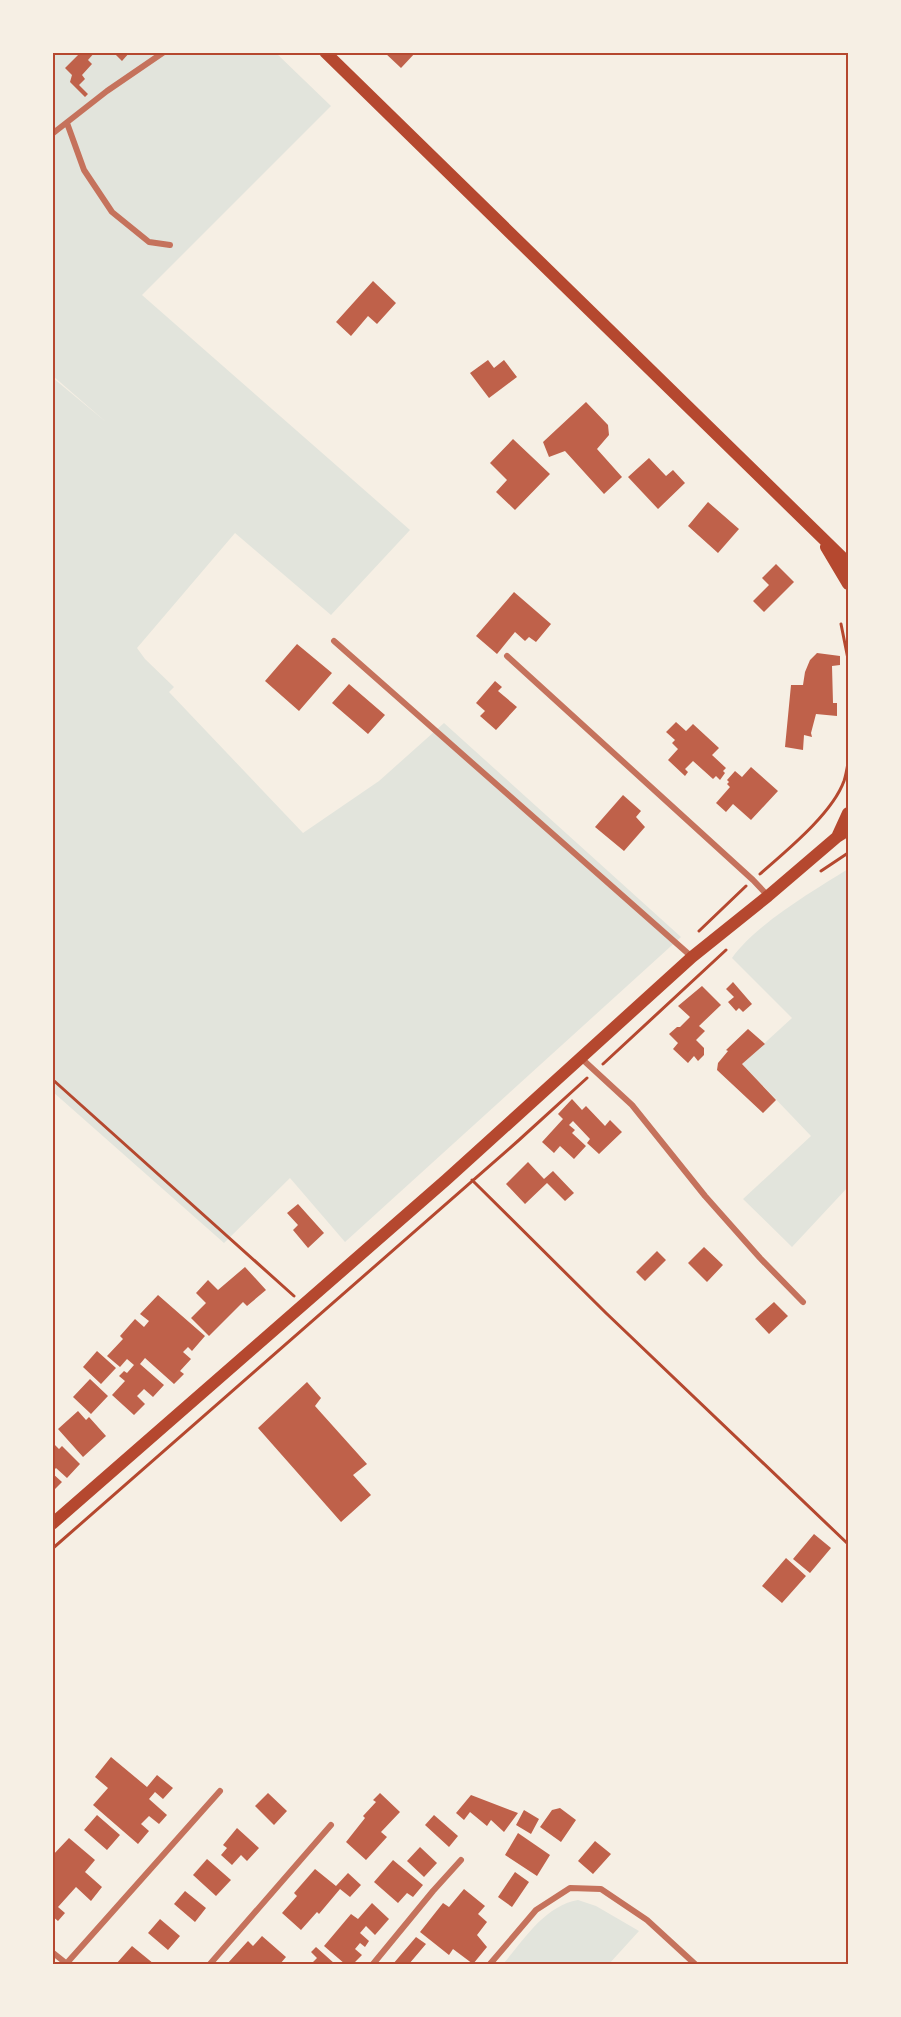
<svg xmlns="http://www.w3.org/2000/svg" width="901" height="2017" font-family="'Alegreya Sans',sans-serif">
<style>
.green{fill:#e2e4dc}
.building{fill:#bf614a}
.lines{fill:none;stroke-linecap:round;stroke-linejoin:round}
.path{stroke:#b5482f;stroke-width:3}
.minor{stroke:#c5725c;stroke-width:6}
.secondary{stroke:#b5482f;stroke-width:12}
.neatline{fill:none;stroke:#b5482f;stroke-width:2}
</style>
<rect width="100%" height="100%" fill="#f6efe4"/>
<path class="green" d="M53,53H276L331,106L142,295L410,530L331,615L235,533L137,648L145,659L174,687L169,692L303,833L379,781L444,723L681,937L345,1242L290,1178L224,1243L53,1092V378L106,422L53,376Z
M848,869V1187L792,1247L743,1199L811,1136L742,1064L792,1018L732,958C756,924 813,891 848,869Z
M578,1900L596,1906L639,1931L609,1964H503C524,1940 544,1906 578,1900Z"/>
<path class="building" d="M78,52H95L88,60L92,64L82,75L85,79L79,85L88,94L85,97L70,82L72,75L65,68L79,54Z
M113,52H130L122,61Z
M384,52H416L401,68Z
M373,281L396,303L377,324L368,316L351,336L336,322Z
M488,360L494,368L504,360L517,377L489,398L470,373Z
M586,402L608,425L609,435L597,449L622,477L604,494L565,451L549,457L543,442Z
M513,439L550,474L515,510L496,492L507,480L490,463Z
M649,458L666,476L673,470L685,483L658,509L628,477Z
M708,502L739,529L718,553L688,526Z
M776,564L794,582L764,612L753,601L769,585L762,578Z
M514,592L551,624L536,642L529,637L525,641L515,632L497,654L476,636Z
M297,644L332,673L299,711L265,681Z
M817,653L840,656V665L832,666L833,703H837V716L816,714L811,733L812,737L804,735L803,750L785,747L791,685H803L805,672L810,660Z
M495,681L502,687L498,691L517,707L496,730L480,716L485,711L476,703Z
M349,684L385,715L368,734L332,703Z
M676,722L686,731L693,724L719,748L712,755L726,768L723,771L725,773L720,780L716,776L713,779L693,761L685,769L688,772L685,776L668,760L678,749L672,743L675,740L666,732Z
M751,767L778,791L751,820L733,804L726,812L716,803L730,787L727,784L729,782L727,780L735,771L742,777Z
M623,795L641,811L636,817L645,827L624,851L595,827Z
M733,982L752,1004L743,1012L739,1008L736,1011L728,1002L734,997L726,989Z
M702,986L721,1005L699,1026L705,1031L696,1040L704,1048V1055L698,1061L694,1056L688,1063L673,1049L678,1043L669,1034L677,1027H680L690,1017L678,1006Z
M748,1029L765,1044L742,1064L776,1100L763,1113L717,1070L718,1063L728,1051L726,1050Z
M572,1099L582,1110L586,1106L605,1126L610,1120L622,1132L599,1154L587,1143L590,1139L573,1121L569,1125L575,1130L572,1133L586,1146L574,1159L560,1146L554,1153L542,1142L563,1119L558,1114Z
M528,1162L544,1179L553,1171L574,1193L565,1201L547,1183L525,1204L506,1184Z
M298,1204L324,1233L308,1248L293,1230L298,1225L287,1213Z
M704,1247L723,1265L707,1282L688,1263Z
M657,1251L666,1260L645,1281L636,1272Z
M245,1267L266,1290L247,1306L243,1302L209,1336L191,1318L206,1303L196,1293L208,1280L218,1290Z
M158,1295L205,1336L192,1351L188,1347L183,1352L191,1359L180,1371L184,1374L174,1384L145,1358L140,1364L164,1385L153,1397L144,1389L137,1396L145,1404L134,1415L112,1395L125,1381L119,1376L124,1371L127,1373L134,1365L127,1359L120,1367L107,1356L123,1339L120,1336L135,1319L144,1327L149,1321L140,1314Z
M774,1302L788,1316L769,1334L755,1319Z
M97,1351L116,1368L101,1384L83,1367Z
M90,1379L108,1396L91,1414L73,1397Z
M307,1382L321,1398L315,1406L367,1464L353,1475L371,1495L341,1522L258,1428Z
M78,1411L86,1420L89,1417L106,1436L83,1457L58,1429Z
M52,1442L59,1449L62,1446L80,1464L67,1478L56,1468L52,1472Z
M52,1473L62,1482L52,1492Z
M814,1534L831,1548L810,1573L793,1559Z
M786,1558L806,1576L782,1603L762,1586Z
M111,1757L147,1787L157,1775L173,1788L163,1799L155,1792L149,1799L167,1815L159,1824L149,1816L141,1824L149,1831L138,1844L93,1805L108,1788L95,1777Z
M268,1793L287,1811L274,1825L255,1806Z
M380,1793L400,1812L381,1832L387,1837L366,1860L346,1842L365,1818L363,1816L376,1802L373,1800Z
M471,1795L518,1813L504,1832L491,1820L487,1826L470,1812L464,1820L456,1813Z
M560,1808L576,1820L561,1842L540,1827L552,1810Z
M524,1810L539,1819L531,1834L516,1825Z
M97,1815L120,1835L107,1850L84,1830Z
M434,1815L458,1836L449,1847L425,1825Z
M237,1828L259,1848L247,1861L241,1855L232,1865L221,1855L227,1848L223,1845Z
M518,1833L550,1855L537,1876L505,1855Z
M69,1838L95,1860L85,1872L102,1887L91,1901L76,1887L58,1907L65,1913L58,1921L52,1916V1872L55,1869L52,1867V1856Z
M595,1841L611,1854L593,1874L578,1861Z
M420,1847L437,1863L424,1877L407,1861Z
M207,1859L231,1880L216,1896L193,1875Z
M393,1860L423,1885L413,1897L407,1893L398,1903L374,1882Z
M315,1869L336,1886L348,1873L361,1885L350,1897L340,1889L319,1914L317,1912L301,1930L282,1913L297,1896L294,1893Z
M515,1872L529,1882L512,1907L498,1897Z
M464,1889L485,1906L478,1914L487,1922L477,1935L487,1947L473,1964L453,1949L449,1955L420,1932L443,1903L449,1907Z
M185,1891L206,1908L195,1922L174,1904Z
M372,1903L389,1919L375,1935L366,1926L360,1933L369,1941L365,1947L360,1943L355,1949L362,1955L353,1964H345L324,1946L351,1914L358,1919Z
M160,1919L180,1936L168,1950L148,1933Z
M262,1936L286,1957L280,1964H227L248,1941L253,1946Z
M416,1937L426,1944L409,1964H393Z
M132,1946L154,1964H116Z
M316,1947L335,1964H311L317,1958L311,1952Z"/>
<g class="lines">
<path class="path" d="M841,624L848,659
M821,871L848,853
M760,874C786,851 832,814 844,781C846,775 847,769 848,763
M699,931L746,886
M603,1064L726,950
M52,1079L294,1296
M472,1180L606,1313L848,1544
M52,1549L519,1140L587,1078"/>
<path class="minor" d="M67,123L84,170L112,212L149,242L170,245
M52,134L107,91L164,52
M334,641L692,957
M507,656L753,880L768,896
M581,1058L632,1105L705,1196L760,1258L803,1302
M52,1952L67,1964
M66,1964L220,1791
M210,1964L331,1825
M373,1964L433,1891L461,1860
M490,1964L536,1910L570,1888L601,1889L647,1920L695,1964"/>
<path class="secondary" d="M325,52L848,563
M826,547L848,584
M837,837L848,813
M52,1524L446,1180L692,957L768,896L837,837L848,830"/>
</g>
<rect width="901" height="2017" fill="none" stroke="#f6efe4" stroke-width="108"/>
<rect x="54" y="54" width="793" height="1909" class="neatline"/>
</svg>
